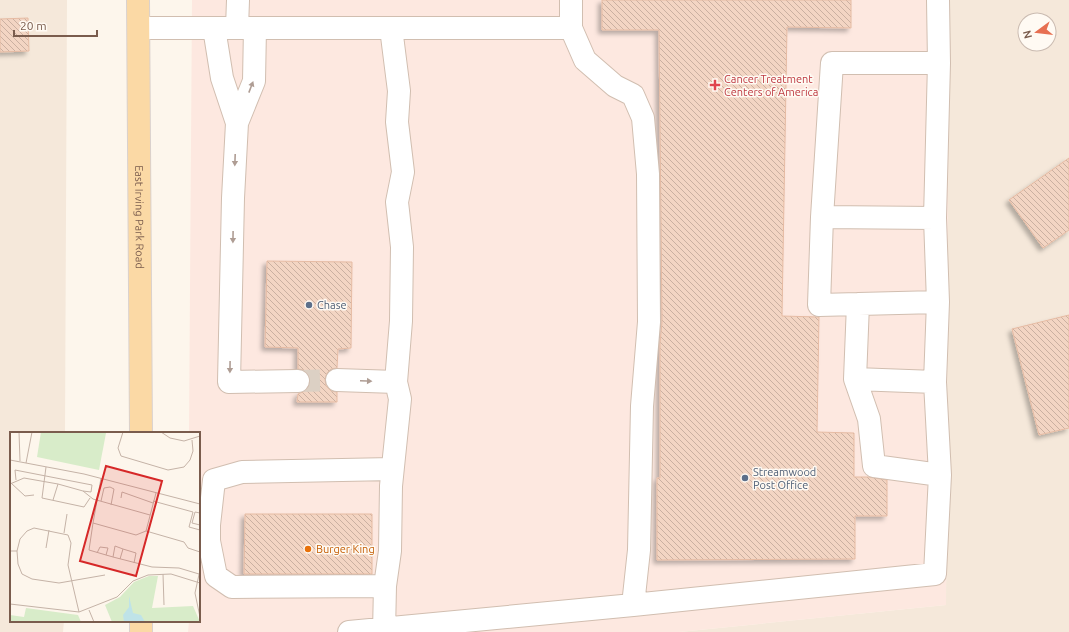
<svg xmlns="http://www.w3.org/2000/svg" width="1069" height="632" font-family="Ubuntu,sans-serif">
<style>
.residential{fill:#f5e8da;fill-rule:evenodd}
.commercial{fill:#fde8e0}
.building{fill:url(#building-back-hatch);stroke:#e6bba3;filter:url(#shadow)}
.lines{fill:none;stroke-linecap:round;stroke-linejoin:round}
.minor-tunnel{stroke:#dcd0c4;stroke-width:22;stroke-dasharray:22 11;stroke-linecap:butt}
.minor-casing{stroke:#d1beb0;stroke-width:24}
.major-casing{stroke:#dad1cd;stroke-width:24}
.minor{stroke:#fff;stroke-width:22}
.major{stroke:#fbd9a5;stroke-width:22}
.oneway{fill:#af9d94}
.health-dot{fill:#e0444e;stroke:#fffaf3;stroke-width:1.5}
.service-dot{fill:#5c6f8a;stroke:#fffaf3;stroke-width:1.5}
.food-dot{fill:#e8710a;stroke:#fffaf3;stroke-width:1.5}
.labels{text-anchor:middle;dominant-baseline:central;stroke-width:3;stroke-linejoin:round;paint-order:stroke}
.health-label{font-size:11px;fill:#be3a42;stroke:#fffaf3;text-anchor:start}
.street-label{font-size:11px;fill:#7a5c4d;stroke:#fffaf3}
.service-label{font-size:11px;fill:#4e5e75;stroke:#fffaf3;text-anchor:start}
.food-label{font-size:11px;fill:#c56008;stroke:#fffaf3;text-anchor:start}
.inset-road{fill:none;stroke:#c5b3a7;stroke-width:1}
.view{fill:#d62828;fill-opacity:0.15;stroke:#d62828;stroke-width:2}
.inset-edge{fill:none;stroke:#7a5c4d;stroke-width:2}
</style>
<defs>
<pattern id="building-back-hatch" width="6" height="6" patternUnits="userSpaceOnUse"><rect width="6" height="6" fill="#f3d5c3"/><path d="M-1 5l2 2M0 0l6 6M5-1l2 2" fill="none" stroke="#cab0a1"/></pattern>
<filter id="shadow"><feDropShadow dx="-3.5" dy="3.5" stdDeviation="2" flood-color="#0004"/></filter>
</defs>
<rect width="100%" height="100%" fill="#fdf6ec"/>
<path class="residential" d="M0,0H67L65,433H11V621H64L63,632H0Z
M949,0H1069V632H679L946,605ZM1025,20H1049V44H1025Z"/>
<path class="commercial" d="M192,0H949L946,605L679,632H188L189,621H199V433H189Z"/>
<path class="building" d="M602,0H851V28L787,27L782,316L819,317L817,432L854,433V477H869L887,480V516H855V559L657,560V478H660V343L662,322L659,30H602Z
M28,18L29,51L0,52V19Z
M1069,158V230L1043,248L1009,200Z
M267,261L352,262L351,348L338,349L337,368L331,369L327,373L325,379L326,386L331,391L337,392V402H297L298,394L305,391L309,387L310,381L308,374L304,370L298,369V348L265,347Z
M1069,315V428L1039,435L1012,329Z
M245,514H372V574H244Z"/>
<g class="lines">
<path class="minor-tunnel" d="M298,381L337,380"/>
<defs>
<path id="minor" d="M938,0L939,63L935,218L938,302
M139,28H571
M214,28L222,78L237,123
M237,28L238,0
M255,28L254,81L237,123L233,198L229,382L298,381
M822,217L832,63H939
M935,218L822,217L819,305L938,302L935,382L855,379L869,419L874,466L940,475
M855,379L858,304
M337,380L396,382
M385,586L232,587L216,576L209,541V525L214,480L242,472L392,469
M633,605L935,574L940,475L935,382
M349,632L633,605L639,550L642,406L649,322L648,174L643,118L633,95L615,86L585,60L571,28V0
M384,632L385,586L390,551L391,486L400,399L396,382L401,321L402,247L397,202L403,172L397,122L399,91L391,28"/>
<g id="major">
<path id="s1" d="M138,0L141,433"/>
<path d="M141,621V632"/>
</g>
</defs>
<use href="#minor" class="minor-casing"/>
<use href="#major" class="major-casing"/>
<use href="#minor" class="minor"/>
<use href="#major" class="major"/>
</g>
<defs><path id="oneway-solid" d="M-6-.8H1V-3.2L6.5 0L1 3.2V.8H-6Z"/></defs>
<g class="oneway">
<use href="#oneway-solid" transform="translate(251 87) rotate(-69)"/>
<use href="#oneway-solid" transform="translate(235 160) rotate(92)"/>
<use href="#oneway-solid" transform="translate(233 237) rotate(91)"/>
<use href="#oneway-solid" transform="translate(230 367) rotate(91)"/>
<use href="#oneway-solid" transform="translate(366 381) rotate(2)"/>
</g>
<path class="health-dot" d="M713 79h4v4h4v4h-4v4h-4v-4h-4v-4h4z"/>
<g class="service-dot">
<circle cx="309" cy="305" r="4"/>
<circle cx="745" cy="478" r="4"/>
</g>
<circle class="food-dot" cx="308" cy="549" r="4"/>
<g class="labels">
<g class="health-label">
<text x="724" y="79">Cancer Treatment<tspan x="724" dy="13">Centers of America</tspan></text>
</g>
<g class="street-label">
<text stroke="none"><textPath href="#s1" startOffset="217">East Irving Park Road</textPath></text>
</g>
<g class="service-label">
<text x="317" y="305">Chase</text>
<text x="753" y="472">Streamwood<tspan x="753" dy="13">Post Office</tspan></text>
</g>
<g class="food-label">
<text x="316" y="549">Burger King</text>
</g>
</g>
<g transform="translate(10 432)">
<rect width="190" height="190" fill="#fdf6ec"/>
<path d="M31,0L96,1L89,38L27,25Z" fill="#d8ecc9"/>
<path d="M139,144H148L142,176L183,174L190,190H102L95,173L110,165L124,150ZM16,176L68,183L71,190H0V183L14,185Z" fill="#d8ecc9"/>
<path d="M119,164L123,181L131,183L135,190H114L113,183L119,175Z" fill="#bfe3e8"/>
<path class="inset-road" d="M9,0L10,29M113,0L108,16L111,24L158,38L174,35L180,28L183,19L182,8M151,0L160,6L174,9L190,4M0,28L74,42L190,72M16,31L22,0M36,35L32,66L74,75L80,66M91,46L83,91L126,103L136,99L174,110L178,116L190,120M6,48L5,38L82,53L81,60L73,59M1,51L15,64L24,63M0,52L14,46L48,52L73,59L83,67L140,83M111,66L112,60L143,71M43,68L48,52M91,69L94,56L100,55L104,57L101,73M143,69L183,80L179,95L190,98M190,81L185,80L182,91L190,93M83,91L79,118L96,123M136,99L146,61M54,101L57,82M36,116L39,98M113,117L126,121L124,131M0,119H7L8,132L12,142L22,147L49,151L95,143M7,119L10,107L17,99L24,96L58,103L61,111L58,133L69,180M87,121L90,115L98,116L96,123L103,125L105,114L113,117L110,127M103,125L142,135L169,136L189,142M190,138L185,161L190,185M153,142L154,173M0,172L69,180L107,165L123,149L138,143L161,142L190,151M79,178L84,190"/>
<path class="view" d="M96,34L152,49L126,144L70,129Z"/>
<rect width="190" height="190" class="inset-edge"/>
</g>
<g transform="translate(1037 32) rotate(255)"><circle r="19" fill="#fffaf3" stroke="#cabbb1"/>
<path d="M0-3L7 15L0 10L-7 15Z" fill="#e76f51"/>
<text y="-6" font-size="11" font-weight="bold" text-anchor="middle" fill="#7a5c4d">N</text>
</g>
<path d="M14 30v6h83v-6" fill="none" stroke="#7a5c4d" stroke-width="2"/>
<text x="20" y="30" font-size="12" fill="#7a5c4d" stroke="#fffaf3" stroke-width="3" paint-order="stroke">20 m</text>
</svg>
